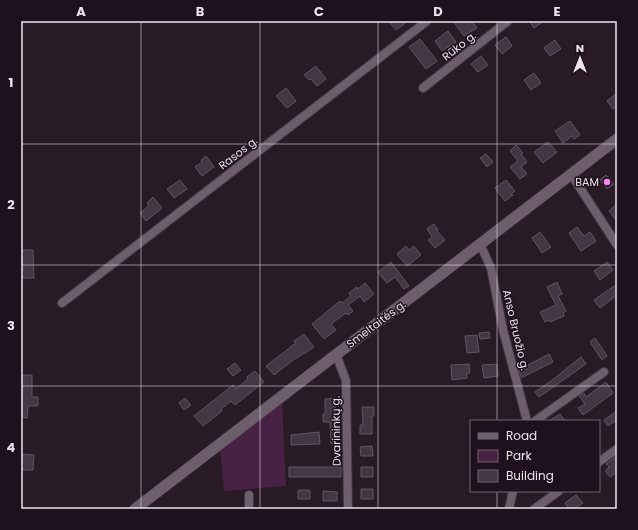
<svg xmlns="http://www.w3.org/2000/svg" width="638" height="530" font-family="Poppins,sans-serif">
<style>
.green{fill:#472244}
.building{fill:#453643;stroke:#635361}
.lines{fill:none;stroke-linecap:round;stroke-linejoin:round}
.minor-casing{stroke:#41363f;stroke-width:10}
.secondary-casing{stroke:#41363f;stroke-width:12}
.minor{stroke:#6e5e6c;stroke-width:8}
.secondary{stroke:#6e5e6c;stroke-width:11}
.grid{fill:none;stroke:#ede3eb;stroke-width:1;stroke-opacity:0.55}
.poi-dot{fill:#f688ec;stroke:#1e111d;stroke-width:1.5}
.labels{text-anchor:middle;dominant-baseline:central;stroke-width:3;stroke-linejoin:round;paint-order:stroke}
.street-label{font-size:11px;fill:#ede3eb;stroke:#1e111d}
.poi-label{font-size:11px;fill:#ede3eb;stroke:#1e111d;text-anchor:end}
.neatline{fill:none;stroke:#ede3eb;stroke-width:1.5}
.grid-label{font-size:13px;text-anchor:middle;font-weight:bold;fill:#ede3eb}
</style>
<rect width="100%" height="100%" fill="#281b26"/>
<path class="green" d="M282,403L286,486L224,491L220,450Z"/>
<path class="building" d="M388,21H408L396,30Z
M453,21H472L477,28L464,36Z
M529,21H544L534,28Z
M448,31L456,42L442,51L435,41Z
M506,37L512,46L502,54L495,45Z
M420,39L437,61L426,69L409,47Z
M555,40L561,49L550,56L544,48Z
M481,56L488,65L478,72L471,64Z
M316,66L326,79L317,86L311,79L309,80L304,75Z
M534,73L541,83L531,90L524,80Z
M286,88L296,101L287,108L276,96Z
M617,93V106L613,109L607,101Z
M570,121L580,135L574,139L572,136L563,143L555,131Z
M548,142L557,152L543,163L534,152Z
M516,145L523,153L521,154L527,162L521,167L527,174L520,179L510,167L518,161L510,151Z
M486,154L493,162L487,167L480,158Z
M206,156L214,167L202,176L195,167L202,162L201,160Z
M606,175L614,184L607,189L600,180Z
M180,180L187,189L174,198L167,189Z
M506,180L515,191L511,194L513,195L505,201L495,188Z
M153,197L162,208L146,221L140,213L149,206L147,203Z
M617,204V221L609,211Z
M434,224L438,230H436L445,240L435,248L428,240L432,237L427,229Z
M577,227L584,236L590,232L596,241L581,251L569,233Z
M540,232L551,247L542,253L532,238Z
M406,246L409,250L414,246L421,255L407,266L397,254Z
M21,250H33L34,278H21Z
M391,262L409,286L404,289L395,277L387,283L378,272Z
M607,262L613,270L600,280L594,271Z
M557,282L562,294L558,296L566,311L563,313L564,316L550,322L549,320L545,322L540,312L556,305L547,287Z
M365,283L374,294L364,302L360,296L348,305L353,311L348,315L346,313L331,324L336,330L324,339L312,324L340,301L342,303L351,296L349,293L357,287L358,289Z
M617,284V295L600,308L594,300Z
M489,332L490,338L480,339L479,333Z
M304,334L314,347L304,354V353L297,358V357L274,375L266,366L296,343L294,341Z
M477,335L479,352L467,353L465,336Z
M595,338L607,356L602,360L590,342Z
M549,354L553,362L521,378L519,370L528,366V365Z
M581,357L586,364L539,397L535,392L551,381Z
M235,363L241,370L233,376L227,369Z
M469,364L470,373H467V378L452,380L451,365Z
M497,364L498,376L484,378L482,365Z
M255,371L264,382L235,405L231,401L221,409L222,411L203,426L194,416L233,385L236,389L248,379L247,377Z
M21,375H32V397H38V406H28L27,418L21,417Z
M606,382L613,393L583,415L578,408L585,404L579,396L584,393L586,397Z
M185,398L191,405L184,410L179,403Z
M335,398L336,432H340L341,444H331L330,422H323V414H325V399Z
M362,407H374V416H372V434H360V425H363Z
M617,411V420L608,426L604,420Z
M560,414L565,421H549Z
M319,432L320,444L291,445V435Z
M372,446L373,456H361L360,447Z
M22,454L34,455L33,470H21Z
M617,456V472L610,477L605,471L609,467L606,464Z
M289,467H341V477H289Z
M361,467H373V477H361Z
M361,489H373V499H361Z
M298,490H310V499H298Z
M323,491L337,492V501H323Z
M576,495L583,503L574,509H569L565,503Z"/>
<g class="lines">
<defs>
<path id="minor" d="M423,88L508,21
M571,174L617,245
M480,244L491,268L503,330L527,421
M62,303L427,21
M336,354L346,381L348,509
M535,421L604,372
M599,462L617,449
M249,509V495
M509,509L513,491
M534,509L559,491"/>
<path id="secondary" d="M135,509L617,139"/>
</defs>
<use href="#minor" class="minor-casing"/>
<use href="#secondary" class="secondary-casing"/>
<use href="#minor" class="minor"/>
<use href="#secondary" class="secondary"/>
</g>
<path class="grid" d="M141,21V509M260,21V509M378,21V509M497,21V421M21,144H617M21,265H617M21,386H617M497,491V509"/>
<circle class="poi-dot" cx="607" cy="182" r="4"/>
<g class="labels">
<g class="street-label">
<text transform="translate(459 46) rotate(-38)">Rūko g.</text>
<text transform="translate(238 153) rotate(-38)">Rasos g.</text>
<text transform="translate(376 324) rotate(-37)">Smeltaitės g.</text>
<text transform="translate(516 330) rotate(77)">Anso Bruožio g.</text>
<text transform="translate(336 431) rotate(-91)">Dvarininkų g.</text>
</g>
<g class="poi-label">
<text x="599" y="182">BAM</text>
</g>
</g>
<rect width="638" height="530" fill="none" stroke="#1e111d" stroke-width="44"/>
<rect x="470" y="420" width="130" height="72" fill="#1e111d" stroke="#71656f"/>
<rect x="478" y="433" width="20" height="6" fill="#6e5e6c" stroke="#71656f"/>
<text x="506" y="440" font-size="12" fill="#ede3eb">Road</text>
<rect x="478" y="450" width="20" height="12" fill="#472244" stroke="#71656f"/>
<text x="506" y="460" font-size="12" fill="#ede3eb">Park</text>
<rect x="478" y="470" width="20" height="12" fill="#453643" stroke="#71656f"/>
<text x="506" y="480" font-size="12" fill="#ede3eb">Building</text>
<g transform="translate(580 58)" stroke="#1e111d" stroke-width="3" paint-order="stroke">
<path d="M0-3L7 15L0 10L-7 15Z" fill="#ede3eb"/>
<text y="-6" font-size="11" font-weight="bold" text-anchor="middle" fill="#ede3eb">N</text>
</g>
<rect x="22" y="22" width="594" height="486" class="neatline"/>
<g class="grid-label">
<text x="81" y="16">A</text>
<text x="200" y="16">B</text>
<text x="319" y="16">C</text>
<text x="438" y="16">D</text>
<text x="557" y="16">E</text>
<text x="11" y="87">1</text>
<text x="11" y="209">2</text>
<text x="11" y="330">3</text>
<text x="11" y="452">4</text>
</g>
</svg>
